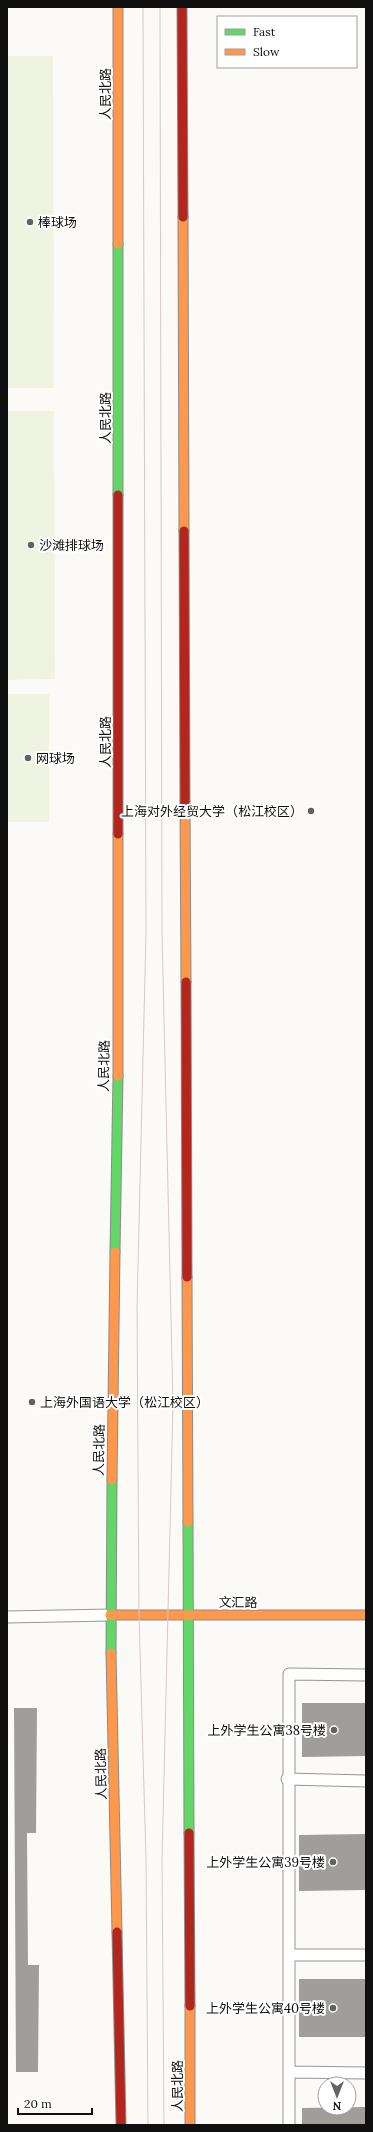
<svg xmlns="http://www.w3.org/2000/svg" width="373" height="2132" font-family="Lora,'Noto Sans SC',serif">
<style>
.pitch{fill:#eff3e2}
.building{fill:#9f9e9b}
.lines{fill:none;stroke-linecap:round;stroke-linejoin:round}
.lane-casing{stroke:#969594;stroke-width:13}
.fast-casing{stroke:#8c8c8a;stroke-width:11}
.slow-casing{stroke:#8c8c8a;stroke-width:11}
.jam-casing{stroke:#8c8c8a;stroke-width:11}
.lane{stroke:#fefefe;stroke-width:11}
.fast{stroke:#63d668;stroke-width:9}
.slow{stroke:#ff974d;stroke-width:9}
.jam{stroke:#b3261e;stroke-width:9}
.tram{stroke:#d6c8c9;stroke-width:1}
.poi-dot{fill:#626260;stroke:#fff;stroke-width:1.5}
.labels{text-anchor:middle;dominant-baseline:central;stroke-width:4;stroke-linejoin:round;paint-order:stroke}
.street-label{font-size:13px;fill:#101010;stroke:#fff}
.poi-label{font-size:13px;fill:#101010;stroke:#fff;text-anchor:start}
</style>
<rect width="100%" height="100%" fill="#fbfaf6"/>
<path class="pitch" d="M7,56H53L54,388H7Z
M7,411H54L55,679L7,680Z
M7,694H49V822H7Z"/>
<path class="building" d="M302,1703H366V1756L302,1757Z
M14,1708H37L36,1833H27L28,1965H39L38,2072H16Z
M366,1834V1890L299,1891V1835Z
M299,1979H366V2037H299Z
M366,2107V2125H302V2108Z"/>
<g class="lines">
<defs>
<path id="lane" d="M7,1617L110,1615
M287,1779L366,1781
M289,1955H366
M290,2072L366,2073
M289,2125V1674L366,1675"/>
<path id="fast" d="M118,244V495
M115,1252L118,1076
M188,1522L189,1833
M111,1653L112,1480"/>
<path id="slow" d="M118,7V244
M183,217L184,531
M185,805L186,982
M118,1076V834
M187,1277L188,1522
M112,1480L115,1252
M110,1615H366
M111,1653L117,1932
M190,2006V2125"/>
<path id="jam" d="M182,7L183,217
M118,495V834
M184,531L185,805
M186,982L187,1277
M189,1833L190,2006
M117,1932L121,2125"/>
</defs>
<use href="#lane" class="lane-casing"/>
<use href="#fast" class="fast-casing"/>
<use href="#slow" class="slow-casing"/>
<use href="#jam" class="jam-casing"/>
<use href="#lane" class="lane"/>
<use href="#fast" class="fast"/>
<use href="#slow" class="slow"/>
<use href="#jam" class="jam"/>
<path class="tram" d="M143,7L146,933L137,1307L139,1615L146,1859L148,2125
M160,7L162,932L173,1404L162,1861L164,2125"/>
</g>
<g class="poi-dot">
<circle cx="30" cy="222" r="4"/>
<circle cx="31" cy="545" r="4"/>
<circle cx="28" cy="758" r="4"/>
<circle cx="311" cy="811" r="4"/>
<circle cx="32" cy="1402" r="4"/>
<circle cx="334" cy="1730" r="4"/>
<circle cx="333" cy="1862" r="4"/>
<circle cx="333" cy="2008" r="4"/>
</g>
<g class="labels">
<g class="street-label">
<text transform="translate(105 94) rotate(-90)">人民北路</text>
<text transform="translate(105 418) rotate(-90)">人民北路</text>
<text transform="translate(105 742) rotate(-90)">人民北路</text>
<text transform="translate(104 1066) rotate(-89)">人民北路</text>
<text transform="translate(99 1450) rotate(-89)">人民北路</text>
<text x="238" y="1602">文汇路</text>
<text transform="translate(101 1774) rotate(-91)">人民北路</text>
<text transform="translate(177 2086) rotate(-90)">人民北路</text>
</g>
<g class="poi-label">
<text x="38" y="222">棒球场</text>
<text x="39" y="545">沙滩排球场</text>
<text x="36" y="758">网球场</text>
<text x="303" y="811" text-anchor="end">上海对外经贸大学（松江校区）</text>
<text x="40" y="1402">上海外国语大学（松江校区）</text>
<text x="326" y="1730" text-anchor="end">上外学生公寓38号楼</text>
<text x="325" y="1862" text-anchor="end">上外学生公寓39号楼</text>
<text x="325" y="2008" text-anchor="end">上外学生公寓40号楼</text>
</g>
</g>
<rect width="373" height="2132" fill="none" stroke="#101010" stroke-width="16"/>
<rect x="217" y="16" width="140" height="52" fill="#ffffff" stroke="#9f9f9f"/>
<rect x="225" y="29" width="20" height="6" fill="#63d668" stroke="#9f9f9f"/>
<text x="253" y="36" font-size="12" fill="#101010">Fast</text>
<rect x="225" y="49" width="20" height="6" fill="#ff974d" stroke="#9f9f9f"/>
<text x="253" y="56" font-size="12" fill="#101010">Slow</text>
<g transform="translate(337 2096) rotate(180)"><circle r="19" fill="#ffffff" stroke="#9f9f9f"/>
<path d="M0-3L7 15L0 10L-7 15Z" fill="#626260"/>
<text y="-6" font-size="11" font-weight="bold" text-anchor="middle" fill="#101010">N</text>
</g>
<path d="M18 2108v6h74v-6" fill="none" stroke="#101010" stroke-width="2"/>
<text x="24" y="2108" font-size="12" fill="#101010" stroke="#ffffff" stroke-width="3" paint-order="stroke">20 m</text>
</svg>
